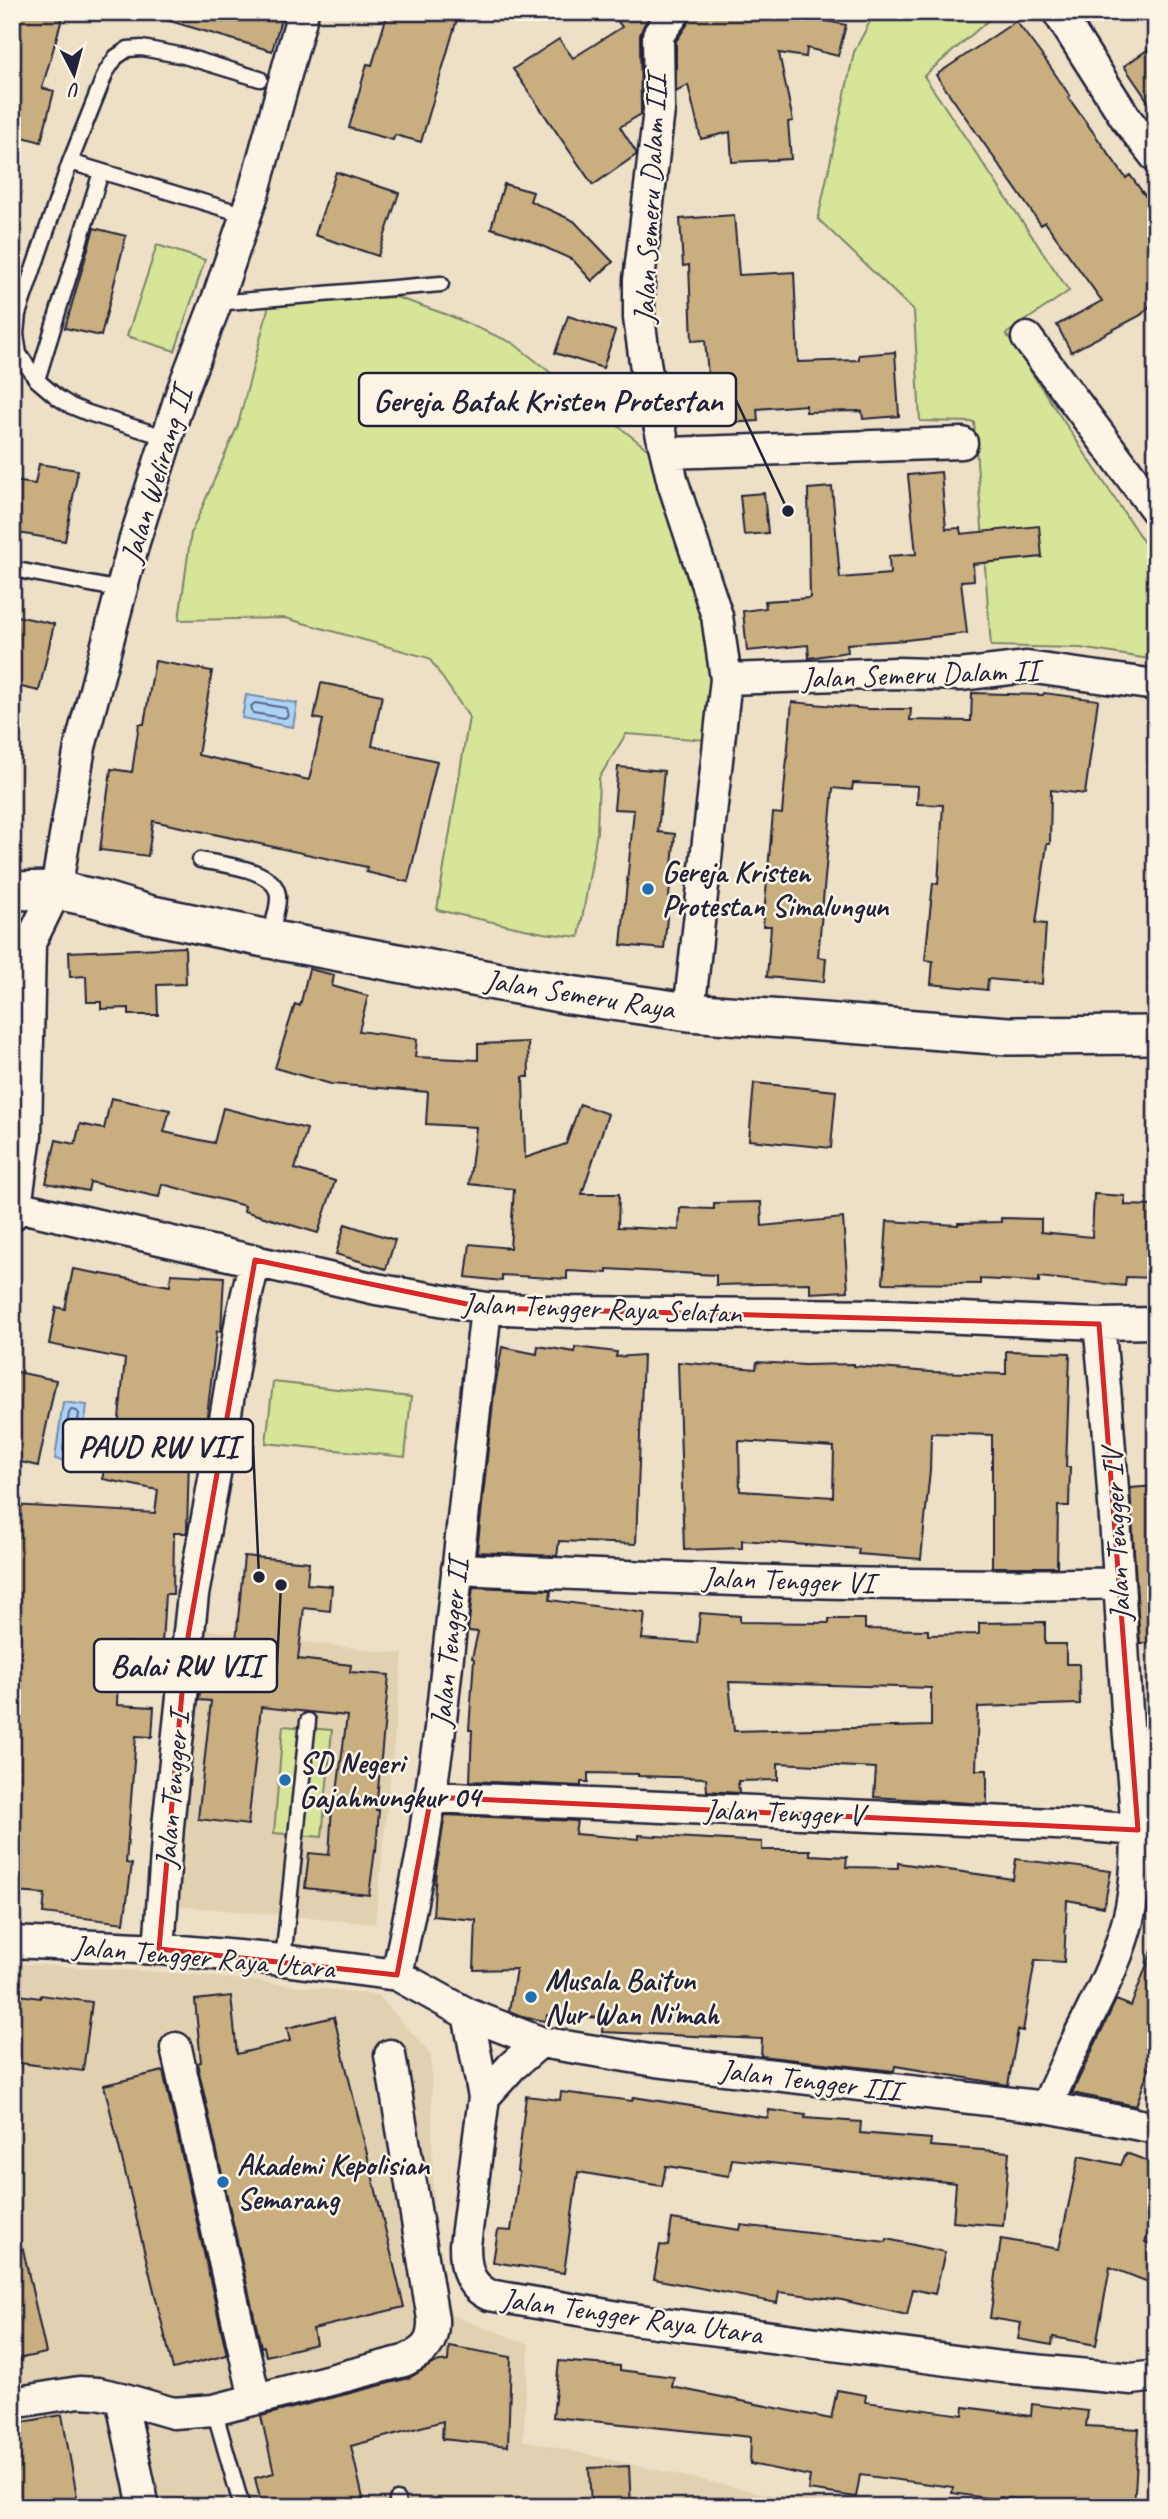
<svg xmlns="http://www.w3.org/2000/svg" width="1168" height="2519" font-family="Caveat,sans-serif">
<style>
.built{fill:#e2d1b1}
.green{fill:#d6e598;stroke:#7c846a;stroke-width:2}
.water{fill:#acd2f5;stroke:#758cab;stroke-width:2}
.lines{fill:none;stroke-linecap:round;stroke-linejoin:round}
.shore{stroke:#596885;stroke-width:2}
.building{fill:#c9ae7f;stroke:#22223b;stroke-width:2;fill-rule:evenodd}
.service-casing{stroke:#22223b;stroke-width:19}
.minor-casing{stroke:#22223b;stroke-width:35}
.tertiary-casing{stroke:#22223b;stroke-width:42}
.service{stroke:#fcf5e5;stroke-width:14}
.minor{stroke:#fcf5e5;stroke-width:30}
.tertiary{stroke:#fcf5e5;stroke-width:37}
.marked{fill:none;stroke:#d62828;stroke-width:5;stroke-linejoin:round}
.poi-dot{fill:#1f6fb2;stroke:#fcf5e5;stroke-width:2.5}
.labels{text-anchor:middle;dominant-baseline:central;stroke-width:5;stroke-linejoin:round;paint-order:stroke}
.street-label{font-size:30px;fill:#22223b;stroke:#fcf5e5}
.poi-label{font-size:30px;font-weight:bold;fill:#22223b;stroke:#fcf5e5;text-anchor:start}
.leader{fill:none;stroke:#22223b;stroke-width:2.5}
.callout-dot{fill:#22223b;stroke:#fcf5e5;stroke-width:2.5}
.callout{fill:#fcf5e5;stroke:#22223b;stroke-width:2.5}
.callout-label{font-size:32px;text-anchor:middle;font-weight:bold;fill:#22223b}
</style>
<rect width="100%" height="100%" fill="#ede0c6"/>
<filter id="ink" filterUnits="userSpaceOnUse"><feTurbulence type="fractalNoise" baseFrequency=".0143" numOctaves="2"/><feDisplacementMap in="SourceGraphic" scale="14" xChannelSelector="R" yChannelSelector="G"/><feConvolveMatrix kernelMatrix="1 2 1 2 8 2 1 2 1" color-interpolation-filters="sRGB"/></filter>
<g filter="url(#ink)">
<path class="built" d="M192,1628L403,1654L375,1924L171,1905Z
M12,1963L190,1974L378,1995L431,2054L435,2309L529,2344L523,2440L765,2494L856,2507H12Z"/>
<path class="green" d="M875,12H998L924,76L1069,291L1006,334L1156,561V660L1080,648L991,646L974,422L920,421L914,311L818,219L854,52Z
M157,245L205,260L175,351L127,336Z
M396,297L448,315L513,343L650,451L696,574L720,741L626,734L599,778L597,832L579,937L543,933L437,910L469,717L429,658L285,618L179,620L191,533L238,425L270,301Z
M273,1382L411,1397L405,1457L266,1443Z
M283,1726L332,1730L322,1837L274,1833Z"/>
<path class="water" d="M246,695L297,703L293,727L242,718Z
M63,1402L87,1405L79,1463L55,1459Z"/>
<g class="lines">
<path class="shore" d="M255,703L286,708L288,716L284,718L253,713L251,706Z
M71,1410L77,1411L79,1414L73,1452L70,1454L65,1453L63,1450L69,1413Z"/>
</g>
<path class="building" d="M12,12H64L42,88L54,91L41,142L12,134Z
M164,12H283L272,51L163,19Z
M388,12H459L421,142L395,135L393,140L349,128L367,64L372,65Z
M611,12H653L644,25L640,35L641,114L620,127L636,152V155L593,185L513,69L559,39L573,58L622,27Z
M692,12H783L846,25L838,56L807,48L806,57L779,53L793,121L788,122L791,159L732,162L730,132L701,139L688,85L676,92V41L689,22Z
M1016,21L1049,65L1070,96L1068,97L1126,178L1130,175L1156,211V300L1141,315L1071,352L1057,325L1102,301L1045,222L1041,225L936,75Z
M1156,44V113L1124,66Z
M336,172L399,193L378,256L315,235Z
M504,184L533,192L530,201L574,221L613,262L592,281L573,260L529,240L491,228Z
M734,215L739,275L794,272L798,362L859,360V355L895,352L899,416L863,419L862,411L806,412V405L757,409L758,421L712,424L705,340L692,341L689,265L683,266L680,219Z
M94,228L126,236L101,336L65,328Z
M568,316L615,331L603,368L555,353Z
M39,464L78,470L65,541L12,532V481L35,484Z
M941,472L946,529L960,528L961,534L1039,526L1042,557L973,564L974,580L961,581L967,633L906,640L847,644L848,652L809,658L808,645L747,651L743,611L766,608L765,601L810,598L808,489L832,487L840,578L890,574L889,556L916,554L908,475Z
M764,493L768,533L744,535L740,495Z
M12,615L54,624L39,691L12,685Z
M155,661L212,671L198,755L309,780L323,720L314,718L321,683L382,695L372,746L437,761L408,882L366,872L367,867L153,821L148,856L100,850L111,769L132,772L139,724H144Z
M972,693L1043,695L1044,693L1098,700L1085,794L1051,790L1050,844H1047L1036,923L1046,924L1042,984L988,979L987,990L931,984L933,961L925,960L933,883L938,884L943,805L917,804L918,786L853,783L852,790L833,788L818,957L826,958L824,982L767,977L771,926H763L773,813L782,814L792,702L868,709H911L910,720L971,721Z
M618,767L664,771L658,832L675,834L664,949L621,945L634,810L614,809Z
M185,947L186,984L157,985L158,1015H129V1008L101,1009V1002H87L86,976L70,977L69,952Z
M309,969L334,975L332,986L368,996L359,1031L417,1039L415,1057L478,1060V1044L528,1042L529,1077H523L525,1158L566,1144L580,1104L608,1114L582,1194H619L618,1227L679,1230L680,1208L714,1209V1203L761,1202L762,1226L843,1218L848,1291L810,1293V1283L716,1285V1275L607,1269V1273L567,1271V1279L502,1275V1281L466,1277L470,1244L510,1248L514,1189L469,1184L476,1127L426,1124L428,1092L331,1084L275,1068L295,1004L300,1006Z
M754,1083L836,1091L831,1148L749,1140Z
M111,1098L170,1110L164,1132L214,1143L223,1108L307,1129L295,1169L335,1181L318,1233L244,1211L245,1206L162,1184L159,1197L90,1182L88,1191L46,1183L56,1140L75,1144L80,1124L104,1129Z
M1094,1194L1125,1196V1205L1156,1206V1278L1126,1277L1125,1286L1039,1277V1282L980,1279V1284L883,1283L887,1221L958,1225V1223L1001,1222V1218L1041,1219V1232L1092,1237Z
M345,1224L395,1240L386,1269L336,1254Z
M73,1269L170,1286L171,1274L224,1277L221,1331H217L206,1425L190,1424L187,1531L186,1533H174L173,1594H165L162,1644L119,1642L117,1705L154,1707L152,1737L136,1736L126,1863L132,1864L124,1923L43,1913L45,1894L12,1892V1505L155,1513L158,1490L103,1479V1438H117L125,1359L49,1344L56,1307L65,1309Z
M538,1346L575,1352V1347L617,1352L616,1357L643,1355L636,1544L559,1541L557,1556L477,1552L494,1393L502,1347L537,1354Z
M1006,1351L1070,1353L1066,1467H1070L1069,1506H1058L1057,1567H992V1435L931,1433L930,1470L921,1559L858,1554L859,1549L742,1540V1548L684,1550L678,1362L756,1369L757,1362L805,1365L854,1364V1366L931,1372L1006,1374ZM739,1441L834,1447L833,1497L740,1491Z
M12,1371L56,1380L38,1466L12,1460Z
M1156,1486V1643H1140L1130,1488Z
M244,1556L309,1562L307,1584L332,1586L330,1611L304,1608L298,1659L351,1665L350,1672L389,1675L376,1810H379L376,1851L375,1850L369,1895L305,1888L309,1853L329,1855L332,1807H335L347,1716L261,1707L248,1825L198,1819L211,1701L199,1700L205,1649L235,1652Z
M473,1587L551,1590L550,1600L645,1613L642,1639L697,1643L700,1613L740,1616V1622L829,1623V1619H865V1629L928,1630V1635L979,1634V1623L1045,1622V1644H1066V1664H1079L1080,1704L978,1707L976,1770H987V1804L874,1797L876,1768L778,1763V1780L738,1781L739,1793L707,1791L706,1778L638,1776V1774L588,1773V1782H581V1786L470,1781L472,1730H469L474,1659L472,1658L478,1632L468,1631ZM729,1682L931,1688V1726L734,1731Z
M445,1815L577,1821L575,1834L639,1839V1835L762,1842V1850H810V1855L847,1857L846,1867L898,1868V1863L1013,1879L1016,1859L1111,1871L1104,1907L1067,1900L1064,1962L1035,1960L1023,2031L1018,2030L1008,2085L895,2066L894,2071L761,2056L762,2039L602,2032L603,2018L547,2015L546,2021L527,2018L509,2011L516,1969L474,1970L476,1920L433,1916L436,1870Z
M1154,1946L1156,1947V2048L1136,2106L1072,2093L1116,2000L1131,2006Z
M12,1994L40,1998L41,1995L92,2002L83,2071L12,2062Z
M231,1996L237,2054L290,2041L287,2028L334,2017L404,2307L313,2329L316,2344L266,2356L264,2346L261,2347L197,2063L201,2062L195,2000Z
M163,2071L227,2355L173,2369L104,2085Z
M561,2092L632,2101L633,2097L768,2118L769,2110L806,2115L805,2118L861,2122L860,2133L931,2139L930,2146L1009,2152L1003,2226L953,2222L956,2183L732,2159L729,2176L666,2166L662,2186L578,2172L564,2273L493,2262L498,2230L511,2231L519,2172L517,2171L526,2096L560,2100Z
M1126,2153L1156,2164V2214L1145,2242L1156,2246V2285L1110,2267L1096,2345L1053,2337L1052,2345L1018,2339L1021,2323L990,2318L1001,2239L1059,2249L1079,2156L1121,2165Z
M672,2219L740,2230L741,2225L886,2242L887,2239L945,2252L935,2294L913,2289L907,2315L842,2300L779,2292L777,2303L654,2279L660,2245L668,2246Z
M23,2249L46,2353L12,2360V2251Z
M449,2346L511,2357L508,2446L442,2439L443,2421L351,2446L365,2507H262L255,2478L274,2473L261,2416L409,2378L434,2363L448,2361Z
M559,2361L620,2366V2370L674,2377L672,2387L831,2419L837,2390L866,2395L865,2402L963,2415L964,2407L1031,2416L1032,2404L1088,2411L1086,2426L1139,2429L1134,2507L1076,2504L1075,2507L1000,2497L999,2500L952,2493L953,2487L860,2475L856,2497L808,2490L810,2476L750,2464L751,2437L553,2417Z
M62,2415L79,2507H12V2424Z
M629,2466L631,2507H591L589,2468Z"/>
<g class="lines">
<defs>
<path id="service" d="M70,162L18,314L16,334L19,354L37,380L57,397L71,406L88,413L168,438
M246,215L70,162L106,72L116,57L128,49L142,48L184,56L260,79
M216,303L441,284
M37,380L101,172
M12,569L121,590
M200,860C222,865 274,868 278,895C279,909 272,925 269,939
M283,1960L308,1721
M214,2410L242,2507
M397,2500L398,2507"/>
<path id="minor" d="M675,12L658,35L659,110L639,280V318L646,369L673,483L717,616L726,679L689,1012
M1058,12L1127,120L1156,157
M1027,338L1156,510
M667,453L962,443
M726,679L897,673L960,675L1027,667L1156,685
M16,1206L376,1289L486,1308L571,1312L890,1315L1099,1324L1156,1323
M12,1215L16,1206L26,1135L30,943L56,890L80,747L134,542L181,394L216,303L254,191L303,12
M457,1569C678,1578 899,1589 1119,1583
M431,1797L1078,1825L1138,1830
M12,1942L159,1949L283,1960L397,1975L468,2014L484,2097L465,2245C465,2267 468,2285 489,2295L625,2318L1002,2367L1132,2379L1156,2376
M159,1949L168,1826L193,1595L226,1413L241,1319L255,1260
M397,1975L422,1853L440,1729L486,1308
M468,2014L540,2042L656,2061L1046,2107L1156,2128
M176,2048L255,2399
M484,2097L512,2066L540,2042
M1046,2107C1056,2086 1065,2064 1075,2044C1097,2000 1121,1956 1131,1907C1144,1842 1131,1776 1127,1711C1119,1581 1112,1453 1099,1324
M121,2398L144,2507
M12,2403L79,2392L98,2393L121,2398L173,2413L214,2410L404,2361C425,2351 434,2344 433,2319L390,2055"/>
<path id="tertiary" d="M12,891L56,890L98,899L148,914L269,939L570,995L689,1012L1008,1036L1156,1035"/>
</defs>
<use href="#service" class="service-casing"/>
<use href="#minor" class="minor-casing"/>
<use href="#tertiary" class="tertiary-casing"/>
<use href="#service" class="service"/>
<use href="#minor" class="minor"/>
<use href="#tertiary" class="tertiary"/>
</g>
</g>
<path class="marked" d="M255,1260L486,1308L1099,1324L1138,1830L431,1797L397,1975L159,1949L186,1648Z"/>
<g class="poi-dot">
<circle cx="648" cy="889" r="7"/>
<circle cx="285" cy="1780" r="7"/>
<circle cx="531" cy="1997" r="7"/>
<circle cx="223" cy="2182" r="7"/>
</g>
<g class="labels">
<g class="street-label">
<text transform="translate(650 199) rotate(-87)">Jalan Semeru Dalam III</text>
<text transform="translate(156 475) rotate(-73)">Jalan Welirang II</text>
<text transform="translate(920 674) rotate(-2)">Jalan Semeru Dalam II</text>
<text transform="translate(580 994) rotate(9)">Jalan Semeru Raya</text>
<text transform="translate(602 1308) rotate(2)">Jalan Tengger Raya Selatan</text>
<text transform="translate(1116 1535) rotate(-93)">Jalan Tengger IV</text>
<text transform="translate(788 1580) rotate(2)">Jalan Tengger VI</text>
<text transform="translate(449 1643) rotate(-84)">Jalan Tengger II</text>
<text transform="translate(172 1790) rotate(-85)">Jalan Tengger I</text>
<text transform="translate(784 1812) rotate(2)">Jalan Tengger V</text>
<text transform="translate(204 1957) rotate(5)">Jalan Tengger Raya Utara</text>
<text transform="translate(810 2080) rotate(7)">Jalan Tengger III</text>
<text transform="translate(632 2316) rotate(8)">Jalan Tengger Raya Utara</text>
</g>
<g class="poi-label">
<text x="662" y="872">Gereja Kristen<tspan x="662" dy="34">Protestan Simalungun</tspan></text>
<text x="299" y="1763">SD Negeri<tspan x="299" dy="34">Gajahmungkur 04</tspan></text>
<text x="545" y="1980">Musala Baitun<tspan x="545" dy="34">Nur Wan Ni'mah</tspan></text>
<text x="237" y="2165">Akademi Kepolisian<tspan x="237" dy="34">Semarang</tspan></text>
</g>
</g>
<path class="leader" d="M788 511L736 400M259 1577L253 1445M281 1585L277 1665"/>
<g class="callout-dot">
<circle cx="788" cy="511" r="7"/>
<circle cx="259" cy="1577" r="7"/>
<circle cx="281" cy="1585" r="7"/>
</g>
<g class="callout">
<rect x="359" y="373" width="377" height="53" rx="7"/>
<rect x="63" y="1419" width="190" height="53" rx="7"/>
<rect x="94" y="1639" width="183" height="53" rx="7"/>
</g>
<g class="callout-label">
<text x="548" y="411">Gereja Batak Kristen Protestan</text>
<text x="158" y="1457">PAUD RW VII</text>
<text x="186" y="1676">Balai RW VII</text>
</g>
<rect width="1168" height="2519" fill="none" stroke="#fcf5e5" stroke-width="42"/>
<rect x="21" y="21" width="1126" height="2477" fill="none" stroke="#22223b" stroke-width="2.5" filter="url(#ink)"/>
<g transform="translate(74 74) rotate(174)" stroke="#fcf5e5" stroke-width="5" paint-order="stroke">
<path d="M0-5L12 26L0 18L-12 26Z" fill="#22223b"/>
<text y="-10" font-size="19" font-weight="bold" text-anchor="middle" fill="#22223b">U</text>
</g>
</svg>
